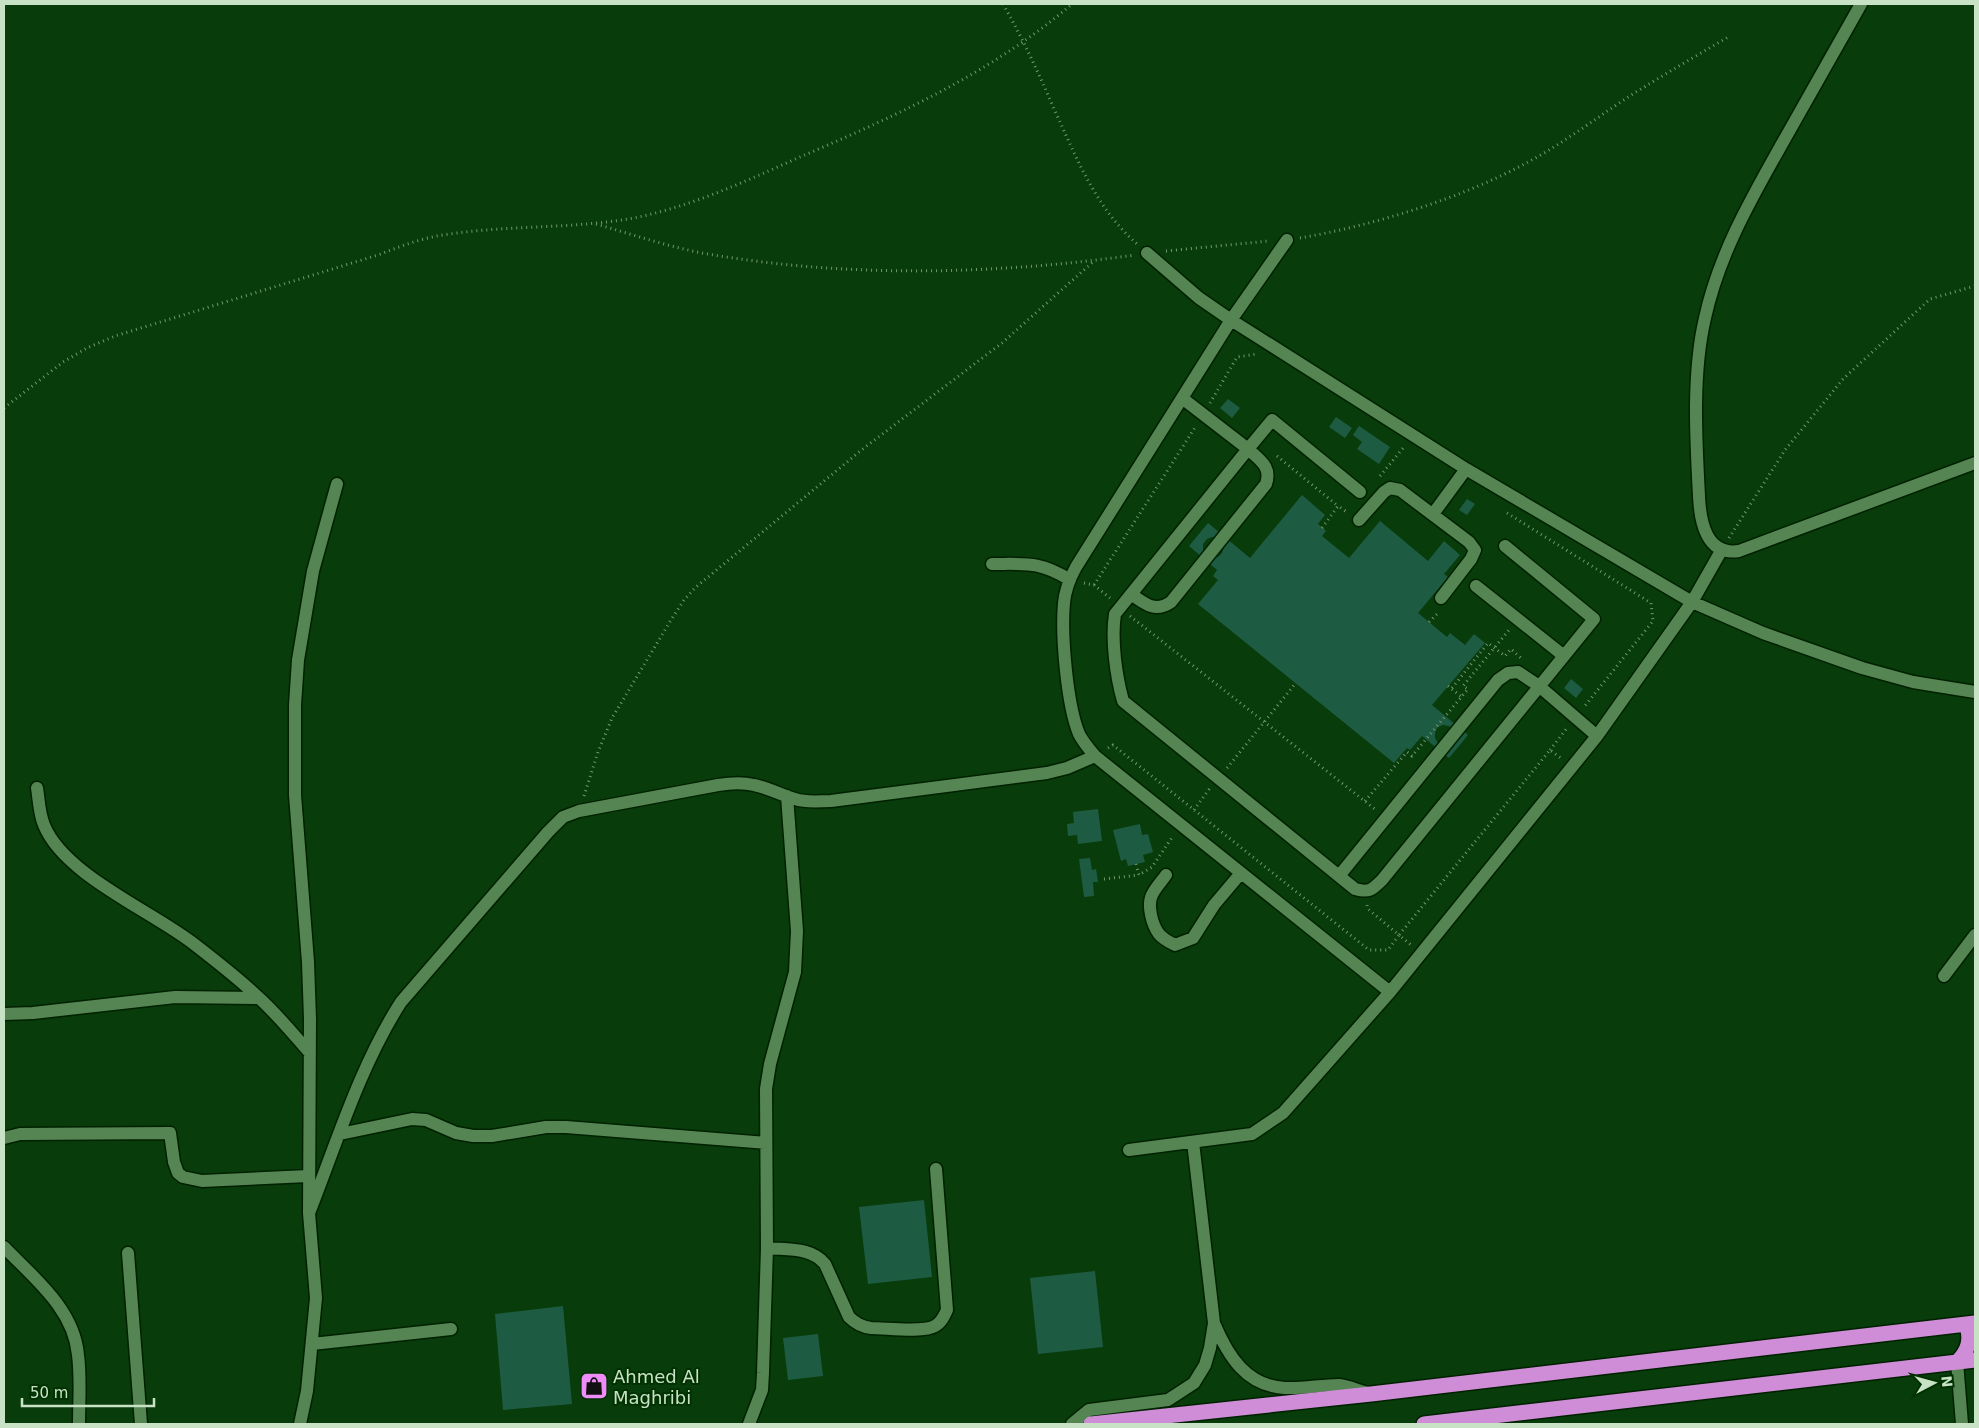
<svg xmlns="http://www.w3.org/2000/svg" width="1979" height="1428" font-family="'DejaVu Sans',sans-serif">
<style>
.building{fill:#1e5b43;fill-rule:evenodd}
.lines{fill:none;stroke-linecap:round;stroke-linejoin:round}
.minor-casing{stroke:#002100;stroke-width:15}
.highway-casing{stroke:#002100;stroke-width:18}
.path{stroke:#729772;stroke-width:3;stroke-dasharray:1 4;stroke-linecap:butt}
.minor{stroke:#548552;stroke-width:12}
.highway{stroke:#d08dd7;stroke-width:15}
.labels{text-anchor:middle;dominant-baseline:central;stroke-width:4;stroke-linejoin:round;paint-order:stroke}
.poi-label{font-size:18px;fill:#c8e2c6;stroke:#003100;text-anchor:start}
</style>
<rect width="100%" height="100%" fill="#083c0b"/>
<path class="building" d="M1228,399L1240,408L1232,418L1220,408Z
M1336,417L1352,428L1345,438L1329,427Z
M1359,426L1390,447L1379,464L1357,449L1362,442L1353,435Z
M1302,495L1325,515L1318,524L1326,531L1322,536L1349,558L1380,521L1428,561L1444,541L1460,555L1444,574L1448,577L1418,613L1447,637L1450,633L1465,645L1474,634L1485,643L1432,705L1468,735L1449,758L1422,736L1410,750L1407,748L1394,763L1198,604L1218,580L1213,576L1217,570L1189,546L1208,523L1250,558ZM1212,537L1218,538L1222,541L1224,547L1222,553L1218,557L1212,558L1206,555L1203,550V544L1207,539ZM1443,725L1449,726L1453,730L1443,746L1438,743L1435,738V732L1438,727Z
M1467,499L1475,504L1467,515L1459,510Z
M1571,679L1583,689L1576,698L1564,688Z
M1098,809L1102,841L1078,844L1077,835L1068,836L1067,824L1074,823L1073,812Z
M1140,824L1142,835L1148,834L1153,852L1143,855L1145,862L1128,866L1126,859L1121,861L1113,830Z
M1090,858L1092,870L1096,869L1098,882H1093L1094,896L1084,897L1079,859Z
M924,1200L932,1277L868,1284L859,1207Z
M1095,1271L1103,1347L1038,1354L1030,1278Z
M563,1306L572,1404L503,1410L495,1314Z
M818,1334L823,1376L788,1380L783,1338Z"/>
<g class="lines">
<defs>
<path id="minor" d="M1861,4C1835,50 1809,96 1783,142C1751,199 1719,254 1705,318C1692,373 1696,440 1699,496C1700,521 1706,556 1739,551L1975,463
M1287,240L1231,320L1076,567C1070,578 1065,591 1064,603C1061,635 1067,705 1079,734C1083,742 1089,749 1095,756L1390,992
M1147,253L1199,298L1231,320L1466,469L1692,602L1763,633L1862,668L1913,682L1975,692
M1182,398L1248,449L1115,614C1111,639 1116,676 1123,701L1355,889C1369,893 1372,890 1382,880L1594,619L1505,546
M1433,514L1466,469
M1359,520L1384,492L1390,488L1400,490L1469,542L1475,550L1471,559L1441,598
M992,564C1026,564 1040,561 1070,580
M1476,586L1564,656
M1131,594C1145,604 1155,613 1171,602L1266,484C1272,466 1259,460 1248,449L1272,420L1360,492
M37,788C39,800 39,813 44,825C64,875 152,911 194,944C216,961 238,978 258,997C277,1014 293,1034 310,1053
M1166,875C1162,881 1155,888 1152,895C1147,905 1152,925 1159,934C1163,939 1169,942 1175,945L1193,938L1214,905L1241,873
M1339,876L1498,680L1508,673L1518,672L1539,686L1597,736
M1944,976L1975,935
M4,1014L33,1013L175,997L259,998
M340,1134L412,1119L426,1120L456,1133L473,1136H492L546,1127H566L766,1143
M4,1138L20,1134L170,1133L174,1162L178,1173L183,1177L202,1181L308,1176
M1193,1142L1214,1323
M1129,1150L1252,1134L1283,1113L1390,992L1597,736L1692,602L1721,551
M309,1213C337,1142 360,1066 401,1002L548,832L563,817L579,811L718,785C730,783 742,782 754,785C769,788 781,795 795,799C807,803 819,801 831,801L1047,773L1067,768L1095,756
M4,1247C34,1278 74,1309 78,1355C81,1378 79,1402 79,1424
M767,1248C788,1250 811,1247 825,1264L849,1317C856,1324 862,1327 871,1328C887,1328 923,1333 935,1326C942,1322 944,1316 947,1310L936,1169
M128,1253L141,1424
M312,1344L451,1329
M1957,1362L1962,1424
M300,1424L307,1391L316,1298L309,1213L310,1019L308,962L295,795V705L298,660L313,571L337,484
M749,1424L762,1390L763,1373L767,1248L766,1089L770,1064L795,972L797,931L787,796
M1072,1424L1089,1410L1168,1400L1194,1383L1205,1365L1210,1348L1214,1323C1228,1356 1246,1386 1285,1388C1303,1389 1321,1385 1339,1385C1349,1386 1359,1391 1369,1393"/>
<path id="highway" d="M1957,1362C1969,1350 1971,1340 1967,1324
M1091,1424L1371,1394L1975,1323
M1424,1424L1975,1360"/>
</defs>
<use href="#minor" class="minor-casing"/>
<use href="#highway" class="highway-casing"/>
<path class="path" d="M1003,4C1023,39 1039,74 1055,111C1077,159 1096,208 1137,244
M596,224C631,234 666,246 702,253C844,278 992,275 1135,255
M1300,238C1375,225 1463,198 1530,161C1567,141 1600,115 1636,92C1667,73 1699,54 1730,36
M1166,251L1269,241
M1210,403L1237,357L1257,354
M4,408L63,362L87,348L115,336L378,255C401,246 424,237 450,234C511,225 573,229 634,218C693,206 746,181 800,157C896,116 993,72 1072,4
M1277,456L1338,506
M1380,476L1404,447
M1507,513L1651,603L1653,621L1584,707
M1322,528L1338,506L1347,512
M1729,538L1785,450L1843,379L1930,299L1975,286
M1084,583L1094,585L1110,598
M1094,585L1196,426
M1130,616L1376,810
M1429,622L1438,613
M1448,686L1463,698
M1452,688L1488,643L1505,656L1511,649L1521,658
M1108,748L1113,745L1369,950H1388L1399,935L1411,945
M1550,750L1567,728
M1227,768L1295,684
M584,796L598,752L612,718L671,620L684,600L696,587L864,448L1002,343L1094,261
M1365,801L1407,752L1412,756L1468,689L1463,686L1509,630
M1194,810L1210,788
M1136,864L1139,875L1152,867L1173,836
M1104,879L1139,875
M1367,905L1368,909L1399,935L1550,750L1562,759"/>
<use href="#minor" class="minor"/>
<use href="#highway" class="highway"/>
</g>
<defs>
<symbol id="shop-square" viewBox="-11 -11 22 22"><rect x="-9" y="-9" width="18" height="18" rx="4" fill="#ee8cf8" stroke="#003100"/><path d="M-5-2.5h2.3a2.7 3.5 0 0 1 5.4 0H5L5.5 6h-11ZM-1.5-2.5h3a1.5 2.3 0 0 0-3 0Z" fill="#111"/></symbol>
</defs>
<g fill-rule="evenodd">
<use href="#shop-square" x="578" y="1370" width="32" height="32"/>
</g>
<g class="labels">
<g class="poi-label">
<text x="613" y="1376">Ahmed Al<tspan x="613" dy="21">Maghribi</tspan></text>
</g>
</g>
<rect width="1979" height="1428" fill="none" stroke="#c8e2c6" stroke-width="10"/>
<g transform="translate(1934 1383) rotate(84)" stroke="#003100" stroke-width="4" paint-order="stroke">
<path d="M0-4L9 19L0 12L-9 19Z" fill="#c8e2c6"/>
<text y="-8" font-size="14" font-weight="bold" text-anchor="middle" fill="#c8e2c6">N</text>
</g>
<path d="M22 1398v8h132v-8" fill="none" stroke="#c8e2c6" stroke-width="2.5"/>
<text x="30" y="1398" font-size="15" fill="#c8e2c6" stroke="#003100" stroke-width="4" paint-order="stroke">50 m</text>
</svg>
